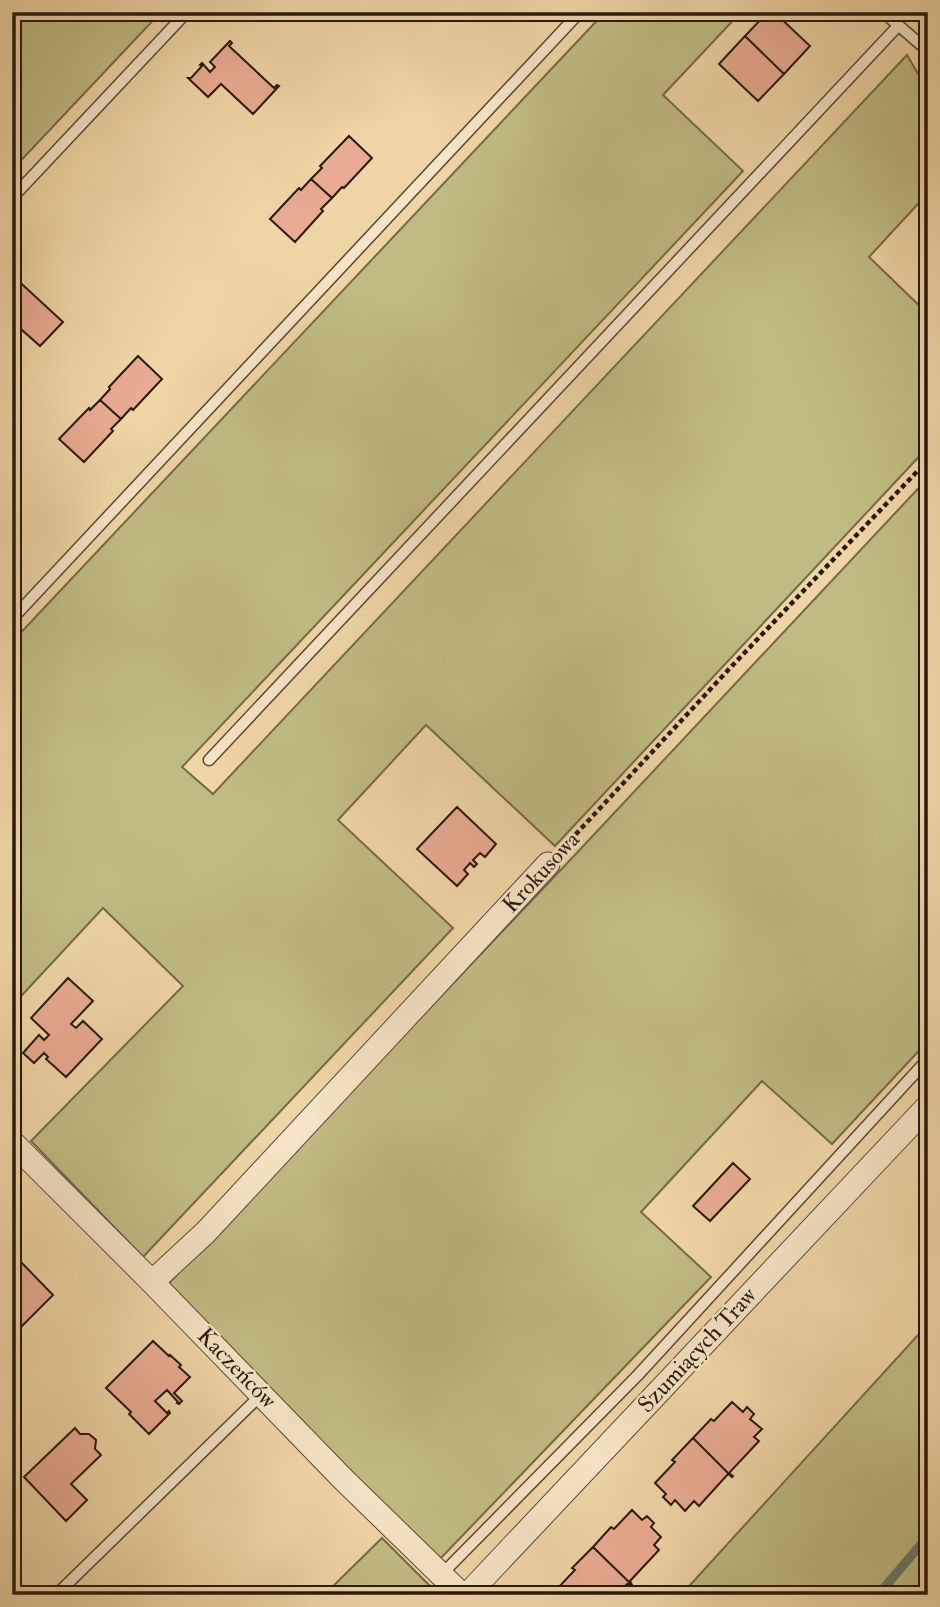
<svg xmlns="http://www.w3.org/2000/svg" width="940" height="1607" font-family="'IM FELL Double Pica',serif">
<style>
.green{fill:#c0bb82;stroke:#746a48;stroke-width:2}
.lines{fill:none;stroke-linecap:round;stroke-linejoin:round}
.stream{stroke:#6d786d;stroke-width:9}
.building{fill:#e9ab92;stroke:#29190f;stroke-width:2}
.service-casing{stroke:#5a4835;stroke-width:13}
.minor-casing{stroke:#5a4835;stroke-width:25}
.path{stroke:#29190f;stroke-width:4.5;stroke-dasharray:5 3.5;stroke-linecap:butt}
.service{stroke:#f5e4c5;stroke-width:10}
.minor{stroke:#f5e4c5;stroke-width:23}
.labels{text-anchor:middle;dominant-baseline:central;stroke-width:5;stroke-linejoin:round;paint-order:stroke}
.street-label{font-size:23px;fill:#29190f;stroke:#f5e4c5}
</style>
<rect width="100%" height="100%" fill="#efd5a6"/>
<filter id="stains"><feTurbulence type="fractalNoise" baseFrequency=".00286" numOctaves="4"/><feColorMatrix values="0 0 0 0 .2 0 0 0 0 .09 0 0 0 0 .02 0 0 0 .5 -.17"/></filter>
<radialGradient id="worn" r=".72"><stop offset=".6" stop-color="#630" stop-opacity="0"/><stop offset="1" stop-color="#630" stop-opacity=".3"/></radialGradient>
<path class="green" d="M12,12H161L12,170Z
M605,12H741L663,95L743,171L182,767L213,794L907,55L928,91V193L869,257L928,314V447L555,846L426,725L338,820L453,928L143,1257L31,1141L183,986L103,908L12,1006V642Z
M928,478V1041L832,1144L762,1081L641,1212L711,1277L439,1560L373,1495L169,1283L572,858Z
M928,1324V1595H681Z
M382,1538L439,1595H324Z"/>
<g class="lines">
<path class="stream" d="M878,1595L928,1536"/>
</g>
<path class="building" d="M768,12H774L810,46L784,74L745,36Z
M745,36L784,74L758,101L719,64Z
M230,41L232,43L229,46L274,88L277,85L279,86L253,114L221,84L208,97L188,78H191L202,66L200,65L202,63L210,72L215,67L210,62Z
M349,136L372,158L344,188L342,187L332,198L311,179L322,168L320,166Z
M311,179L332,198L321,209L323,211L295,242L270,219L299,188L301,190Z
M12,275L63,322L40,346L14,323L12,324Z
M138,356L162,379L133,410L131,408L121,419L100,400L110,389L109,387Z
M100,400L121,419L111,429L113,431L84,462L59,439L89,408L90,410Z
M457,807L496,844L485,857L480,853L473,860L477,864L474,867L470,863L464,870L468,874L457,886L417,849Z
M68,978L93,1001L71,1024L76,1028L83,1021L102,1039L66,1077L46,1059L48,1057L44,1053L34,1063L23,1053L39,1035L44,1040L49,1035L31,1018Z
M733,1163L750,1179L710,1221L693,1206Z
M18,1259L53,1295L17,1331L12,1326V1264Z
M153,1341L169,1356L170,1355L181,1365L179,1367L190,1377L174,1393L182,1401L179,1404L177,1403L178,1402L167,1390L155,1401L167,1413L169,1411L170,1413L149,1434L129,1414L131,1412L106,1388Z
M732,1402L743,1412L747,1407L754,1414L750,1419L762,1429L754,1437L759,1441L729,1473L733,1476L732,1477L693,1438L711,1419L714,1421Z
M75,1428L80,1434H89L96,1440L95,1449L101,1455L71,1484L87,1500L66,1521L24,1477Z
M693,1438L732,1477L728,1474L699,1506L694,1501L685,1511L675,1500L671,1505L663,1497L666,1494L655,1483L675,1462L672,1460Z
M632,1510L642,1520L647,1516L654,1523L651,1527L661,1537L654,1545L659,1550L630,1581L632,1585L593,1547L611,1527L614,1529Z
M593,1547L632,1585L631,1586L628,1583L617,1595H559L555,1591L575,1570L572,1568Z"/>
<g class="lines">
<defs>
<path id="service" d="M883,12L928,51
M12,198L187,12
M12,619L580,12
M209,760L898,26
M442,1574L638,1375L928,1059
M56,1595L262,1394"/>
<path id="minor" d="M12,1142L152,1282L343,1479L462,1595
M152,1282L206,1232L548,864
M467,1595L928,1106"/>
</defs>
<use href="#service" class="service-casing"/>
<use href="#minor" class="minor-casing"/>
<path class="path" d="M564,847L731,667L928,460"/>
<use href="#service" class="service"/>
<use href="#minor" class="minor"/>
</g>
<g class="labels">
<g class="street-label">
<text transform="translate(541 872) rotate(-47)">Krokusowa</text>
<text transform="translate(697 1350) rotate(-47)">Szumiących Traw</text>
<text transform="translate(237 1368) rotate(46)">Kaczeńców</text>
</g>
</g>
<rect width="940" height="1607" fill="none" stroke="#efd5a6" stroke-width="42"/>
<rect x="14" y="14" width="912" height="1579" fill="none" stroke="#29190f" stroke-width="3.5"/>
<rect x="21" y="21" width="898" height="1565" fill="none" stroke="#29190f" stroke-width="2"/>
<rect width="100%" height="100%" filter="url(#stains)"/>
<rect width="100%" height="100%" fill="url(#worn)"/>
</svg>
